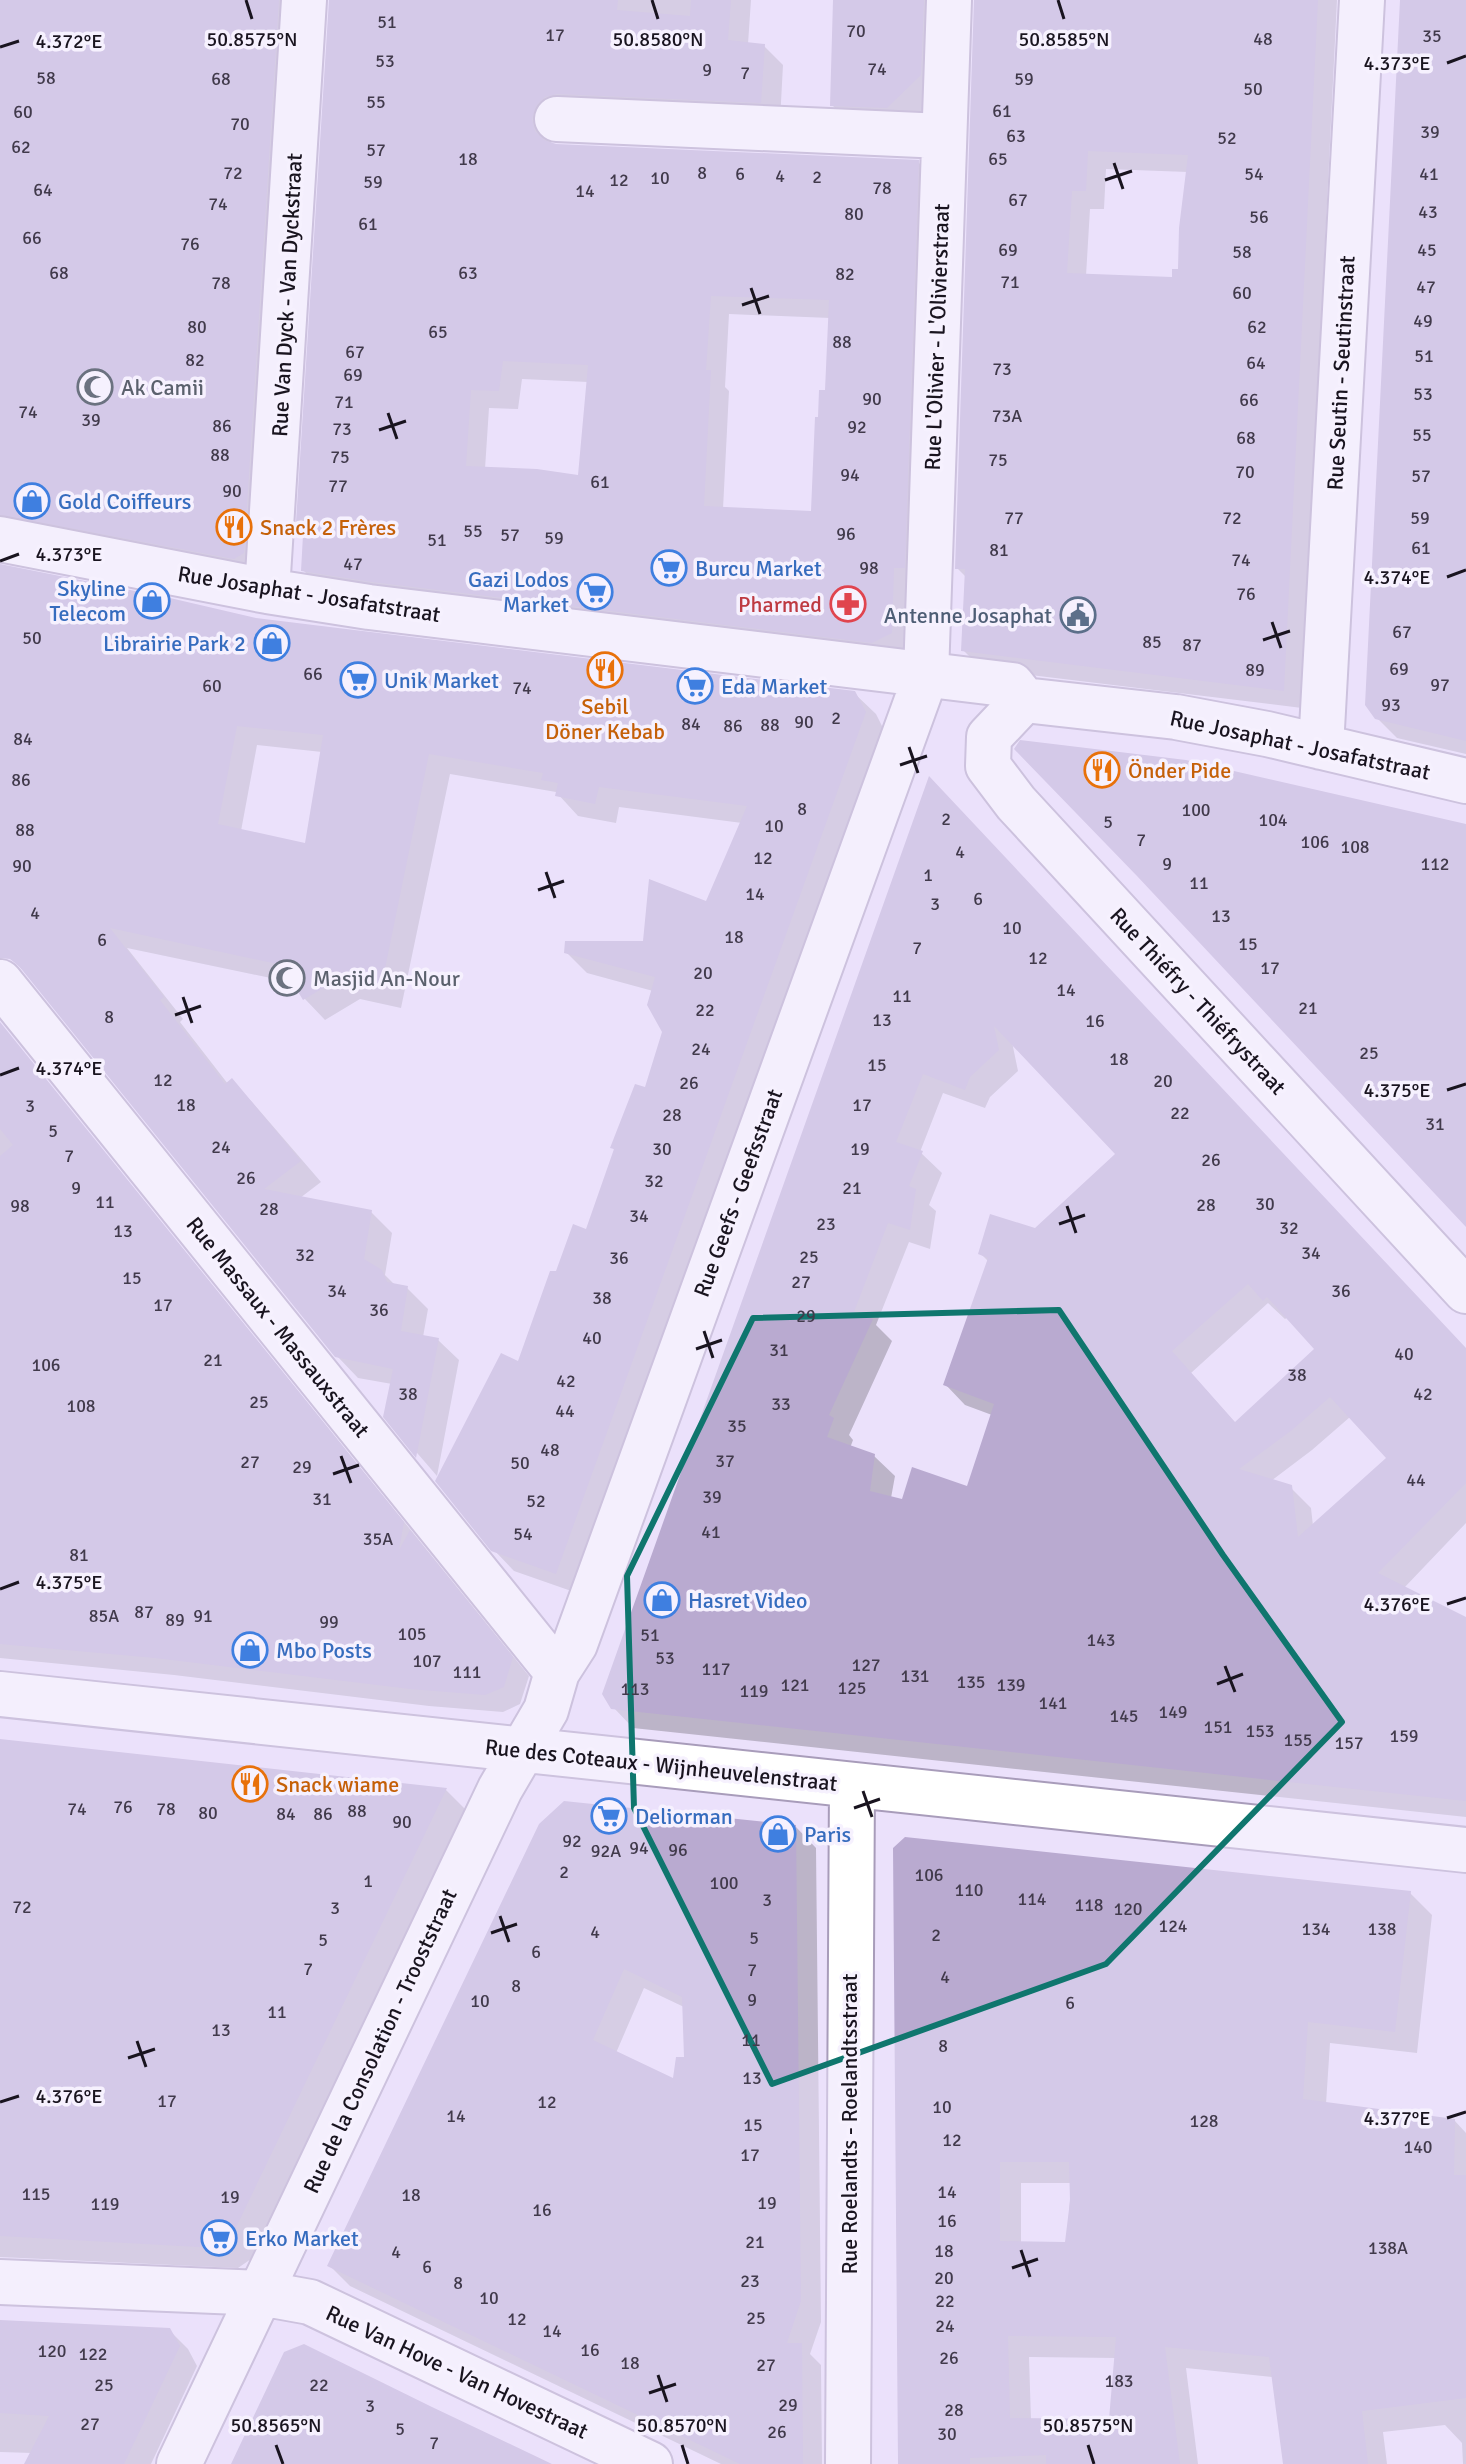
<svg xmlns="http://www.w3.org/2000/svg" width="1466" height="2464" font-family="Signika,sans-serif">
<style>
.shadow{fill:#0003;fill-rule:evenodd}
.building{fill:#b9aad0;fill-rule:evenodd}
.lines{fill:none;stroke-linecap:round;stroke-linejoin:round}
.street-casing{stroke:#a89cba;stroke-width:48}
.street{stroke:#fff;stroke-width:44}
.marked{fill:none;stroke:#0f766e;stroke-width:6;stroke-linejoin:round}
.ticks{fill:none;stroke:#19141f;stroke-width:3}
.labels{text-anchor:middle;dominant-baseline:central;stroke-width:7;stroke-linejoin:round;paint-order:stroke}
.number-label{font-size:18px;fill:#413a4b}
.street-label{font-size:22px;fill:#19141f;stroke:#f6f1fe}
.worship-label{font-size:22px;fill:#5b616d;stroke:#f6f1fe;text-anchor:start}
.shop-label{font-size:22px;fill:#366cbe;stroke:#f6f1fe;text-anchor:start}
.food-label{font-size:22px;fill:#c56008;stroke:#f6f1fe;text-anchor:start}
.health-label{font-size:22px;fill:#be3a42;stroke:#f6f1fe;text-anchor:end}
.service-label{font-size:22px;fill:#4e5e75;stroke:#f6f1fe;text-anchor:end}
.ticks-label{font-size:20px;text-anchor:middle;fill:#19141f;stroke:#f6f1fe;stroke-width:7;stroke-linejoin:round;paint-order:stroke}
</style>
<rect width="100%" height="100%" fill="#ebe1fb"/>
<path class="shadow" d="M0,0H308L262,572L23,533L0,517Z
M331,0H751L748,44L764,46L783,65L780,121L550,139L552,145L918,162L937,181L910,652L322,589L303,570L305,528L298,521ZM729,314L830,318L827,392L820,419L813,513L723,509L729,391L725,387ZM522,379L588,382L580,477L485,469L489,408L518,409Z
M835,0H952L940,94L906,127L851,124L832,105Z
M976,0H1337L1302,708L982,669L963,650L967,578L957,568ZM1106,169L1188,172L1180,271L1174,279L1086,276L1090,209H1104Z
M1402,0H1466V754L1397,738L1377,718Z
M0,567L256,620L854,693L876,714L886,734L577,1593L514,1571L493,1549L519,1364L557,1273L587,1232L615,1151L612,1147L646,1090L664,1032L653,991L587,973L566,952L645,943L707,904L742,823L619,807L616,823L578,816L556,792L450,774L401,1008L360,999L325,1020L305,999L295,983L127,948L183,1019L180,1022L228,1084L231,1081L252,1102L321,1182L300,1198L371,1212L392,1233L385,1275L395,1285L407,1288L428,1309L423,1337L438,1340L459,1360L437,1476L386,1417L392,1384L358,1378L337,1356L35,982L0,948ZM257,745L322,752L306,846L241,831Z
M930,779L1466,1351V1523L1404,1588L1466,1618V1817L633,1728L613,1707ZM1012,1042L1118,1155L1036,1230L980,1253L989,1262L945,1384L965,1405L992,1415L968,1488L904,1501L891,1498L895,1476L874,1456L850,1448L853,1440L849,1435L892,1341L876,1325L909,1242L930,1249L936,1211L929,1205L942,1173L920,1152L943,1093L985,1108L990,1097L1018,1071ZM1268,1303L1285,1319L1288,1317L1317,1349L1236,1424L1191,1373ZM1350,1417L1389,1458L1313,1526L1311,1508L1290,1487L1271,1481L1312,1450Z
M0,1023L529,1676L520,1704L503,1712L429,1706L174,1675L0,1658Z
M0,1743L446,1790L467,1811L251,2259L238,2268L0,2257Z
M540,1826L796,1827L816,1848L821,2322L810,2354L821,2365L822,2464H721L350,2286L330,2266ZM644,1988L684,2007L686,2059L675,2081L616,2053Z
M895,1849L1410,1893L1432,1915L1417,2053L1330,2043L1326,2104L1455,2121L1466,2133V2464H1463L1462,2443L1445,2425L1383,2432L1387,2464H1285L1273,2377L1186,2368L1198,2464H901ZM1021,2183H1071L1067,2244L1021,2243ZM1029,2357L1116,2358L1111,2422L1031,2420Z
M0,2323L169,2330L188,2349L197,2366L151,2464H29L32,2453L0,2452Z"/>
<path class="building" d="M0,0H279L244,553L234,559L0,515Z
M329,0H618L617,10L690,16L691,0H731L728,40L765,44L761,103L557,94L545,97L536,106L532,119L535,131L544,140L556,144L919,160L905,568H894L892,633L872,643L372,582L301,571L304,517L296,522ZM711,296L829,300L825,390H819L818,417H815L811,511L704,506L711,370H706ZM503,361L588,365L578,475L537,469L466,466L471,390L499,391Z
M833,0H924L921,75L887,108L830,106Z
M974,0H1318L1284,691L961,651L965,569H955ZM1088,151L1188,155L1179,228L1178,269H1172V277L1067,273L1072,191H1086Z
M1400,0H1466V741L1375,719L1365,705Z
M0,564L170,598L256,618L855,691L866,712L556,1574L491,1551L435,1481L501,1353L518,1361L550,1271H556L573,1224L586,1229L614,1149L610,1148L635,1084L645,1087L662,1032L647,1005L655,977L564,953L565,941H643L649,879L706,901L747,806L599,787L595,804L555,796L558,783L541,780L543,773L429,754L381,988L338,979L303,1000L282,965L110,928L164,997L160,1000L225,1084L232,1078L301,1161L264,1189L372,1210L364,1259L382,1270L387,1282L408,1286L401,1331L439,1338L416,1458L383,1417L393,1369L335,1357L19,966L10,959L0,958ZM237,726L323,735L305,843L218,824Z
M1020,740L1186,760L1466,824V1227L1137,876L1014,749Z
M929,776L1466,1348V1483L1378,1573L1466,1617V1801L611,1709L602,1694ZM994,1026L1115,1154L1035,1228L990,1214L978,1254L988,1258L943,1385L994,1404L967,1486L912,1467L902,1499L870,1491L875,1454L827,1437L834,1418L829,1415L873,1319L854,1312L888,1223L910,1230L916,1189L909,1186L923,1151L896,1142L923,1074L965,1090L970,1077L999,1050ZM1248,1284L1263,1301L1267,1297L1314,1349L1235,1422L1172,1351ZM1330,1397L1386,1458L1298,1537L1292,1485L1239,1469L1292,1430Z
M0,1022L404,1522L399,1550L410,1530L513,1657L504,1687L485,1695L410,1689L155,1658L0,1644V1156L13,1145L0,1129Z
M0,1739L447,1788L231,2238L216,2248L0,2236Z
M564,1801L796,1825L801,2301L787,2343H802L803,2464H740L327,2266L539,1824ZM624,1969L682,1997L684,2057H676L673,2078L593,2040Z
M905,1837L1411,1891L1395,2032L1308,2022L1303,2099L1455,2119L1454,2175H1466V2398L1362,2411L1368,2464H1283L1269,2357L1165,2347L1180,2464H1046V2455L970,2458V2464H898L893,1848ZM1000,2162H1069L1070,2201L1065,2242L1000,2241ZM1008,2336L1116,2337L1109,2419L1010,2418Z
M0,2320L170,2328L180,2346L124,2464H24L49,2416L0,2413Z
M304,2344L432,2407L552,2464H231L284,2352Z"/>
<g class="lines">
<defs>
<path id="street" d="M557,119L943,136
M0,539L267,591L369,607L1012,685L1024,700L1176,717L1267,734L1466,781
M267,591L304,0
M1024,700L989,737L988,766L1016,803L1466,1291
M1321,747L1362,0
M0,982L557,1672
M0,1694C488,1749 977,1798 1466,1850
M0,2282L260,2293L310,2302L650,2464
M179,2464L500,1789L546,1710L557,1672L575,1644L926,675L949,0
M848,2464L852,1785"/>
</defs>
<use href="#street" class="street-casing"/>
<use href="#street" class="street"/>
</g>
<path d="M0 0H1466V2464H0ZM1059,1310L1223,1555L1342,1722L1106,1964L772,2084L634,1808L627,1576L753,1318Z" fill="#ebe1fb" fill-opacity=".55" fill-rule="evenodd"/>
<path class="marked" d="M1059,1310L1223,1555L1342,1722L1106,1964L772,2084L634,1808L627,1576L753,1318Z"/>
<path class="ticks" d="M246,0L252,19M652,0L658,19M1058,0L1064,19M0,47L19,41M1447,63L1466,56M1114,163L1123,189M1105,180L1132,171M751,288L760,314M742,305L769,296M388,413L397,439M379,430L406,421M0,561L19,554M1447,577L1466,570M1272,622L1281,648M1263,640L1290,631M909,747L918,773M900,765L927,756M546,872L555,898M538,890L564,881M183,997L192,1023M175,1015L201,1006M0,1075L19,1068M1447,1090L1466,1084M1067,1206L1076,1233M1059,1224L1085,1215M704,1331L713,1358M696,1349L722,1340M341,1456L351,1483M333,1474L359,1465M0,1589L19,1582M1447,1604L1466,1598M1225,1666L1235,1692M1217,1684L1243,1674M863,1791L872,1817M854,1808L880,1799M500,1916L509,1942M491,1933L517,1924M137,2041L146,2067M128,2058L155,2049M0,2102L19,2096M1447,2118L1466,2112M1021,2250L1030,2277M1012,2268L1038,2259M658,2375L667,2402M649,2393L676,2384M276,2445L283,2464M682,2445L688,2464M1088,2445L1094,2464"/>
<defs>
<symbol id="mosque-ring" viewBox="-11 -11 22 22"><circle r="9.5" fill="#f6f1fe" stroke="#6b7280" stroke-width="1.5"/><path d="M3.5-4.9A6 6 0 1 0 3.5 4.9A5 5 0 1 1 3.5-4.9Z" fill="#6b7280"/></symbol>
<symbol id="shop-ring" viewBox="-11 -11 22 22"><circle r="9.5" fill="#f6f1fe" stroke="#3f7fe0" stroke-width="1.5"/><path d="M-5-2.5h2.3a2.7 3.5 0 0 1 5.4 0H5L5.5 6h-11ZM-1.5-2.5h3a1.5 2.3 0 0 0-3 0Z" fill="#3f7fe0"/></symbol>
<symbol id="restaurant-ring" viewBox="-11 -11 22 22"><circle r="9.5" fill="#f6f1fe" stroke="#e8710a" stroke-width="1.5"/><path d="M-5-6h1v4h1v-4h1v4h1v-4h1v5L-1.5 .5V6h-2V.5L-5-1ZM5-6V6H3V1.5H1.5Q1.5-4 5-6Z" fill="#e8710a"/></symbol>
<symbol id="supermarket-ring" viewBox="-11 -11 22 22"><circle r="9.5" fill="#f6f1fe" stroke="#3f7fe0" stroke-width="1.5"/><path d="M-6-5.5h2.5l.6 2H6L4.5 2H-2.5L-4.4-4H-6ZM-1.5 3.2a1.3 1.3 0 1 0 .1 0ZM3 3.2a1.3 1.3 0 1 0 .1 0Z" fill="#3f7fe0"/></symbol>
<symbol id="pharmacy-ring" viewBox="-11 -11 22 22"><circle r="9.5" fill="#f6f1fe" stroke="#e0444e" stroke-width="1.5"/><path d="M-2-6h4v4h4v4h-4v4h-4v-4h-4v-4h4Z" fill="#e0444e"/></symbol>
<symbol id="civic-ring" viewBox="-11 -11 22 22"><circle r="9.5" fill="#f6f1fe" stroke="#5c6f8a" stroke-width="1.5"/><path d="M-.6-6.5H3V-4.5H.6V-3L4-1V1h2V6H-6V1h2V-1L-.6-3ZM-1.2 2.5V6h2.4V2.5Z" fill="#5c6f8a"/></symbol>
</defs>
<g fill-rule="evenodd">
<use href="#mosque-ring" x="75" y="367" width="40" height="40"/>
<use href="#shop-ring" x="12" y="481" width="40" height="40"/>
<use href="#restaurant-ring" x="214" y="507" width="40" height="40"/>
<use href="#supermarket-ring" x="649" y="548" width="40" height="40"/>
<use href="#supermarket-ring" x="575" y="572" width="40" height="40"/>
<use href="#shop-ring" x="132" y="581" width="40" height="40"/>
<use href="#pharmacy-ring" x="828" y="584" width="40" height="40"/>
<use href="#civic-ring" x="1058" y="595" width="40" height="40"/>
<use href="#shop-ring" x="252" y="623" width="40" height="40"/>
<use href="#restaurant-ring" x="585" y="650" width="40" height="40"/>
<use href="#supermarket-ring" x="338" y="660" width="40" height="40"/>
<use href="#supermarket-ring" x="675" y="666" width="40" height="40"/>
<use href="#restaurant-ring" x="1082" y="750" width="40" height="40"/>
<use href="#mosque-ring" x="267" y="958" width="40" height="40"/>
<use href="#shop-ring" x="642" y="1580" width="40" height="40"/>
<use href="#shop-ring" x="230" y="1630" width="40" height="40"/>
<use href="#restaurant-ring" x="230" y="1764" width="40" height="40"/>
<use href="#supermarket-ring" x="589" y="1796" width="40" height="40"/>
<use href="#shop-ring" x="758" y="1814" width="40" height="40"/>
<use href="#supermarket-ring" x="199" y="2218" width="40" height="40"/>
</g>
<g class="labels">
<g class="number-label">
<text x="387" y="22">51</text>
<text x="856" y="31">70</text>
<text x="555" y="35">17</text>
<text x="1432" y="36">35</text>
<text x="1263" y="39">48</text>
<text x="385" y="61">53</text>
<text x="877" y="69">74</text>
<text x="707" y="70">9</text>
<text x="745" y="73">7</text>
<text x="46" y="78">58</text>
<text x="221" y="79">68</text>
<text x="1024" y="79">59</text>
<text x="1253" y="89">50</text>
<text x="376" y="102">55</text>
<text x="1002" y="111">61</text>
<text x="23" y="112">60</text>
<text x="240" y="124">70</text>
<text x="1430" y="132">39</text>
<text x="1016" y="136">63</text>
<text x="1227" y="138">52</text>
<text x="21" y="147">62</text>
<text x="376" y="150">57</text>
<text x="468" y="159">18</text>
<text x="998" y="159">65</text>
<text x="233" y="173">72</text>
<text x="702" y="173">8</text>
<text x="740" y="174">6</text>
<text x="1254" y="174">54</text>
<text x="1429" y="174">41</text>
<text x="780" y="176">4</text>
<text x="817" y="177">2</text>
<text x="660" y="178">10</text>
<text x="619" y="180">12</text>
<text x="373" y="182">59</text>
<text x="882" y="188">78</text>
<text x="43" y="190">64</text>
<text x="585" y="191">14</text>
<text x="1018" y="200">67</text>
<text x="218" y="204">74</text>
<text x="1428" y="212">43</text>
<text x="854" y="214">80</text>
<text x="1259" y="217">56</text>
<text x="368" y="224">61</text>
<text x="32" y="238">66</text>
<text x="190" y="244">76</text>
<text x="1008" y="250">69</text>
<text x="1427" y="250">45</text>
<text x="1242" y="252">58</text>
<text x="59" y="273">68</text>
<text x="468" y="273">63</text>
<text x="845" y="274">82</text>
<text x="1010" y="282">71</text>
<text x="221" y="283">78</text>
<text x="1426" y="287">47</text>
<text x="1242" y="293">60</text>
<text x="1423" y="321">49</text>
<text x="197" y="327">80</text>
<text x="1257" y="327">62</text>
<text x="438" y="332">65</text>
<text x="842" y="342">88</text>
<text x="355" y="352">67</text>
<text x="1424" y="356">51</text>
<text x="195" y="360">82</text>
<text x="1256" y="363">64</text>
<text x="1002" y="369">73</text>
<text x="353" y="375">69</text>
<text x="1423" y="394">53</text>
<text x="872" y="399">90</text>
<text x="1249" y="400">66</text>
<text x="344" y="402">71</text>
<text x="28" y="412">74</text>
<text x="1007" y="416">73A</text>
<text x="91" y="420">39</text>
<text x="222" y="426">86</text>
<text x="857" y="427">92</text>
<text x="342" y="429">73</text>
<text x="1422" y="435">55</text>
<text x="1246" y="438">68</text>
<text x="220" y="455">88</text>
<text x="340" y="457">75</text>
<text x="998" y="460">75</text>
<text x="1245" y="472">70</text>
<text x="850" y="475">94</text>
<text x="1421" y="476">57</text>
<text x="600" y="482">61</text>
<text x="338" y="486">77</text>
<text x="232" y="491">90</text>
<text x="1014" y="518">77</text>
<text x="1232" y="518">72</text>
<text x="1420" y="518">59</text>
<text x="473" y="531">55</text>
<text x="846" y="534">96</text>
<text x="510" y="535">57</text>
<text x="554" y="538">59</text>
<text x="437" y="540">51</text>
<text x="1421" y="548">61</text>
<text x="999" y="550">81</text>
<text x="1241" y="560">74</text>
<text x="353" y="564">47</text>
<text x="869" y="568">98</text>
<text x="1246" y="594">76</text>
<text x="1402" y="632">67</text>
<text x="32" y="638">50</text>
<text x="1152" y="642">85</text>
<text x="1192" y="645">87</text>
<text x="1399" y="669">69</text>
<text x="1255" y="670">89</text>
<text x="313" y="674">66</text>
<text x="1440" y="685">97</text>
<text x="212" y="686">60</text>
<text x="522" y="688">74</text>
<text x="1391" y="705">93</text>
<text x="836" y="718">2</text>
<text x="804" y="722">90</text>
<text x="691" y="724">84</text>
<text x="770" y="725">88</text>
<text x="733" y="726">86</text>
<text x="23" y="739">84</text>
<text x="21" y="780">86</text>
<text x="802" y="809">8</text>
<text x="1196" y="810">100</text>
<text x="946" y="819">2</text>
<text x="1273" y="820">104</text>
<text x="1108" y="822">5</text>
<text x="774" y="826">10</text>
<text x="25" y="830">88</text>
<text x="1141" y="840">7</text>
<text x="1315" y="842">106</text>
<text x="1355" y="847">108</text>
<text x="960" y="852">4</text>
<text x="763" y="858">12</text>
<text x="1167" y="864">9</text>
<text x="1435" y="864">112</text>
<text x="22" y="866">90</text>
<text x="928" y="875">1</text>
<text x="1199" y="883">11</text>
<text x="755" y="894">14</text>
<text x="978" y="899">6</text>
<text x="935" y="904">3</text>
<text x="35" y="913">4</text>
<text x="1221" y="916">13</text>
<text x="1012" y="928">10</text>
<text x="734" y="937">18</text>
<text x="102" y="940">6</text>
<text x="1248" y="944">15</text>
<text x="917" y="948">7</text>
<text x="1038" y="958">12</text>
<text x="1270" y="968">17</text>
<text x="703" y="973">20</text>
<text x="1066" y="990">14</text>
<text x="902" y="996">11</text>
<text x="1308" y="1008">21</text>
<text x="705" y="1010">22</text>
<text x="109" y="1017">8</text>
<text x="882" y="1020">13</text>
<text x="1095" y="1021">16</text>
<text x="701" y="1049">24</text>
<text x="1369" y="1053">25</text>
<text x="1119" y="1059">18</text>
<text x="877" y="1065">15</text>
<text x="163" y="1080">12</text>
<text x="1163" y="1081">20</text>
<text x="689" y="1083">26</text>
<text x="186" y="1105">18</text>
<text x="862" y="1105">17</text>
<text x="30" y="1106">3</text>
<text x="1180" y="1113">22</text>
<text x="672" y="1115">28</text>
<text x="1435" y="1124">31</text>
<text x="53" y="1131">5</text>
<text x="221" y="1147">24</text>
<text x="662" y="1149">30</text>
<text x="860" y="1149">19</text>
<text x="69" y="1156">7</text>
<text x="1211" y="1160">26</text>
<text x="246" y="1178">26</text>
<text x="654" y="1181">32</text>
<text x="76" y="1188">9</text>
<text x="852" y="1188">21</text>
<text x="105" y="1202">11</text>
<text x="1265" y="1204">30</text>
<text x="1206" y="1205">28</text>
<text x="20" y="1206">98</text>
<text x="269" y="1209">28</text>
<text x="639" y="1216">34</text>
<text x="826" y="1224">23</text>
<text x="1289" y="1228">32</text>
<text x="123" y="1231">13</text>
<text x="1311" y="1253">34</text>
<text x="305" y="1255">32</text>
<text x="809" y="1257">25</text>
<text x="619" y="1258">36</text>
<text x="132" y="1278">15</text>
<text x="801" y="1282">27</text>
<text x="337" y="1291">34</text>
<text x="1341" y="1291">36</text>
<text x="602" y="1298">38</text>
<text x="163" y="1305">17</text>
<text x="379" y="1310">36</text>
<text x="806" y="1316">29</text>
<text x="592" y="1338">40</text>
<text x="779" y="1350">31</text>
<text x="1404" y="1354">40</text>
<text x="213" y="1360">21</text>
<text x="46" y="1365">106</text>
<text x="1297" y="1375">38</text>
<text x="566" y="1381">42</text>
<text x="408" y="1394">38</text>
<text x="1423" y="1394">42</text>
<text x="259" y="1402">25</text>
<text x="781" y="1404">33</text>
<text x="81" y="1406">108</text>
<text x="565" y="1411">44</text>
<text x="737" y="1426">35</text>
<text x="550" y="1450">48</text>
<text x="725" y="1461">37</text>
<text x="250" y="1462">27</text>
<text x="520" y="1463">50</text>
<text x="302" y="1467">29</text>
<text x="1416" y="1480">44</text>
<text x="712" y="1497">39</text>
<text x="322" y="1499">31</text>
<text x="536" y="1501">52</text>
<text x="711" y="1532">41</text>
<text x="523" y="1534">54</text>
<text x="378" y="1539">35A</text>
<text x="79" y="1555">81</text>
<text x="144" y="1612">87</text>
<text x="104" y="1616">85A</text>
<text x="203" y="1616">91</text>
<text x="175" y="1620">89</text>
<text x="329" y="1622">99</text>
<text x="412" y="1634">105</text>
<text x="650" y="1635">51</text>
<text x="1101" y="1640">143</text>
<text x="665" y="1658">53</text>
<text x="427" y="1661">107</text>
<text x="866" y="1665">127</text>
<text x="716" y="1669">117</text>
<text x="467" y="1672">111</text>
<text x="915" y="1676">131</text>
<text x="971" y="1682">135</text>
<text x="795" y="1685">121</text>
<text x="1011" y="1685">139</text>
<text x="852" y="1688">125</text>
<text x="635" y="1689">113</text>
<text x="754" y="1691">119</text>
<text x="1053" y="1703">141</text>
<text x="1173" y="1712">149</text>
<text x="1124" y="1716">145</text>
<text x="1218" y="1727">151</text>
<text x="1260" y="1731">153</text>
<text x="1404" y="1736">159</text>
<text x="1298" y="1740">155</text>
<text x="1349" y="1743">157</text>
<text x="123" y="1807">76</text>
<text x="77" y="1809">74</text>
<text x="166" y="1809">78</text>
<text x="357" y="1811">88</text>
<text x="208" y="1813">80</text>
<text x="286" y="1814">84</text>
<text x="323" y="1814">86</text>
<text x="402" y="1822">90</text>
<text x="572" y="1841">92</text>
<text x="639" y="1848">94</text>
<text x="678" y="1850">96</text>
<text x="606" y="1851">92A</text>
<text x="564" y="1872">2</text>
<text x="929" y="1875">106</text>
<text x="368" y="1881">1</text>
<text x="724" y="1883">100</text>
<text x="969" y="1890">110</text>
<text x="1032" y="1899">114</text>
<text x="767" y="1900">3</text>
<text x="1089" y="1905">118</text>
<text x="22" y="1907">72</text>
<text x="335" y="1908">3</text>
<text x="1128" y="1909">120</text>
<text x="1173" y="1926">124</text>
<text x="1316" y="1929">134</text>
<text x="1382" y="1929">138</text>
<text x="595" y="1932">4</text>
<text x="936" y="1935">2</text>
<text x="754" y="1938">5</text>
<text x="323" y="1940">5</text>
<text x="536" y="1952">6</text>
<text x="308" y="1969">7</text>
<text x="752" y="1970">7</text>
<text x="945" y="1977">4</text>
<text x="516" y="1986">8</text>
<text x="752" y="2000">9</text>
<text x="480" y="2001">10</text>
<text x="1070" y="2003">6</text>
<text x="277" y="2012">11</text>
<text x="221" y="2030">13</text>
<text x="751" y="2040">11</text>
<text x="943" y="2046">8</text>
<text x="752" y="2078">13</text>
<text x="167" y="2101">17</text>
<text x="547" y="2102">12</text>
<text x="942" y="2107">10</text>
<text x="456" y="2116">14</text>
<text x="1204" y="2121">128</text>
<text x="753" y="2125">15</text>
<text x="952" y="2140">12</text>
<text x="1418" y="2147">140</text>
<text x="750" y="2155">17</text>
<text x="947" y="2192">14</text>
<text x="36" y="2194">115</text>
<text x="411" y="2195">18</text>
<text x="230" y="2197">19</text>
<text x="767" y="2203">19</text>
<text x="105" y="2204">119</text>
<text x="542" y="2210">16</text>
<text x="947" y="2221">16</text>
<text x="755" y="2242">21</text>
<text x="1388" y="2248">138A</text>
<text x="944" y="2251">18</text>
<text x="396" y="2252">4</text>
<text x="427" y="2267">6</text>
<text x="944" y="2278">20</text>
<text x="750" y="2281">23</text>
<text x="458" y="2283">8</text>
<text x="489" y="2298">10</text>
<text x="945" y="2301">22</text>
<text x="756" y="2318">25</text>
<text x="517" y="2319">12</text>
<text x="945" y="2326">24</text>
<text x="552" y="2331">14</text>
<text x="590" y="2350">16</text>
<text x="52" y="2351">120</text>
<text x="93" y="2354">122</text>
<text x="949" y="2358">26</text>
<text x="630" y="2363">18</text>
<text x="766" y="2365">27</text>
<text x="1119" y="2381">183</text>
<text x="104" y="2385">25</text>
<text x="319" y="2385">22</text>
<text x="788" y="2405">29</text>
<text x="370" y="2406">3</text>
<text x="954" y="2410">28</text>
<text x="90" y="2424">27</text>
<text x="400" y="2429">5</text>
<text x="777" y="2432">26</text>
<text x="947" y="2434">30</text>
<text x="434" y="2443">7</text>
</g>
<g class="street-label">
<text transform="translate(287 295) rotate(-87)">Rue Van Dyck - Van Dyckstraat</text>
<text transform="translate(937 337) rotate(-88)">Rue L'Olivier - L'Olivierstraat</text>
<text transform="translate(1341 373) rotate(-87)">Rue Seutin - Seutinstraat</text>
<text transform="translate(309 594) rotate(9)">Rue Josaphat - Josafatstraat</text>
<text transform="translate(1300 745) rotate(12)">Rue Josaphat - Josafatstraat</text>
<text transform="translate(1198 1001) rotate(47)">Rue Thiéfry - Thiéfrystraat</text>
<text transform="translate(738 1193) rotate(-70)">Rue Geefs - Geefsstraat</text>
<text transform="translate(278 1327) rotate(51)">Rue Massaux - Massauxstraat</text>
<text transform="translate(661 1765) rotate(6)">Rue des Coteaux - Wijnheuvelenstraat</text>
<text transform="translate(380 2041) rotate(-65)">Rue de la Consolation - Trooststraat</text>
<text transform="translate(849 2124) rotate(-90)">Rue Roelandts - Roelandtsstraat</text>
<text transform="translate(457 2372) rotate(25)">Rue Van Hove - Van Hovestraat</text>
</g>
<g class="worship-label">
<text x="121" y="387">Ak Camii</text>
<text x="313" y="978">Masjid An-Nour</text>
</g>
<g class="shop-label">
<text x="58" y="501">Gold Coiffeurs</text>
<text x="695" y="568">Burcu Market</text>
<text x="569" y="579" text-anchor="end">Gazi Lodos<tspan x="569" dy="25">Market</tspan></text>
<text x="126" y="588" text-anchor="end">Skyline<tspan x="126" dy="25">Telecom</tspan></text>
<text x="246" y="643" text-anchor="end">Librairie Park 2</text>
<text x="384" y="680">Unik Market</text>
<text x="721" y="686">Eda Market</text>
<text x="688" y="1600">Hasret Video</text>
<text x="276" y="1650">Mbo Posts</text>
<text x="635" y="1816">Deliorman</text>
<text x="804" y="1834">Paris</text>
<text x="245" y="2238">Erko Market</text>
</g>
<g class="food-label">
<text x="260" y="527">Snack 2 Frères</text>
<text x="605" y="706" text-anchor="middle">Sebil<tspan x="605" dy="25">Döner Kebab</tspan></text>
<text x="1128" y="770">Önder Pide</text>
<text x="276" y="1784">Snack wiame</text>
</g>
<g class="health-label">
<text x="822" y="604">Pharmed</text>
</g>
<g class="service-label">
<text x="1052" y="615">Antenne Josaphat</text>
</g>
</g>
<g class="ticks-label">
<text x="252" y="46">50.8575°N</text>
<text x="658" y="46">50.8580°N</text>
<text x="1064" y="46">50.8585°N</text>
<text x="69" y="48">4.372°E</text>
<text x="1397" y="70">4.373°E</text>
<text x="69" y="561">4.373°E</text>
<text x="1397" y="584">4.374°E</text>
<text x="69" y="1075">4.374°E</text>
<text x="1397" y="1097">4.375°E</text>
<text x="69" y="1589">4.375°E</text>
<text x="1397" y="1611">4.376°E</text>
<text x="69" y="2103">4.376°E</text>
<text x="1397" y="2125">4.377°E</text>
<text x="276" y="2432">50.8565°N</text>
<text x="682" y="2432">50.8570°N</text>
<text x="1088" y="2432">50.8575°N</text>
</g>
</svg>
